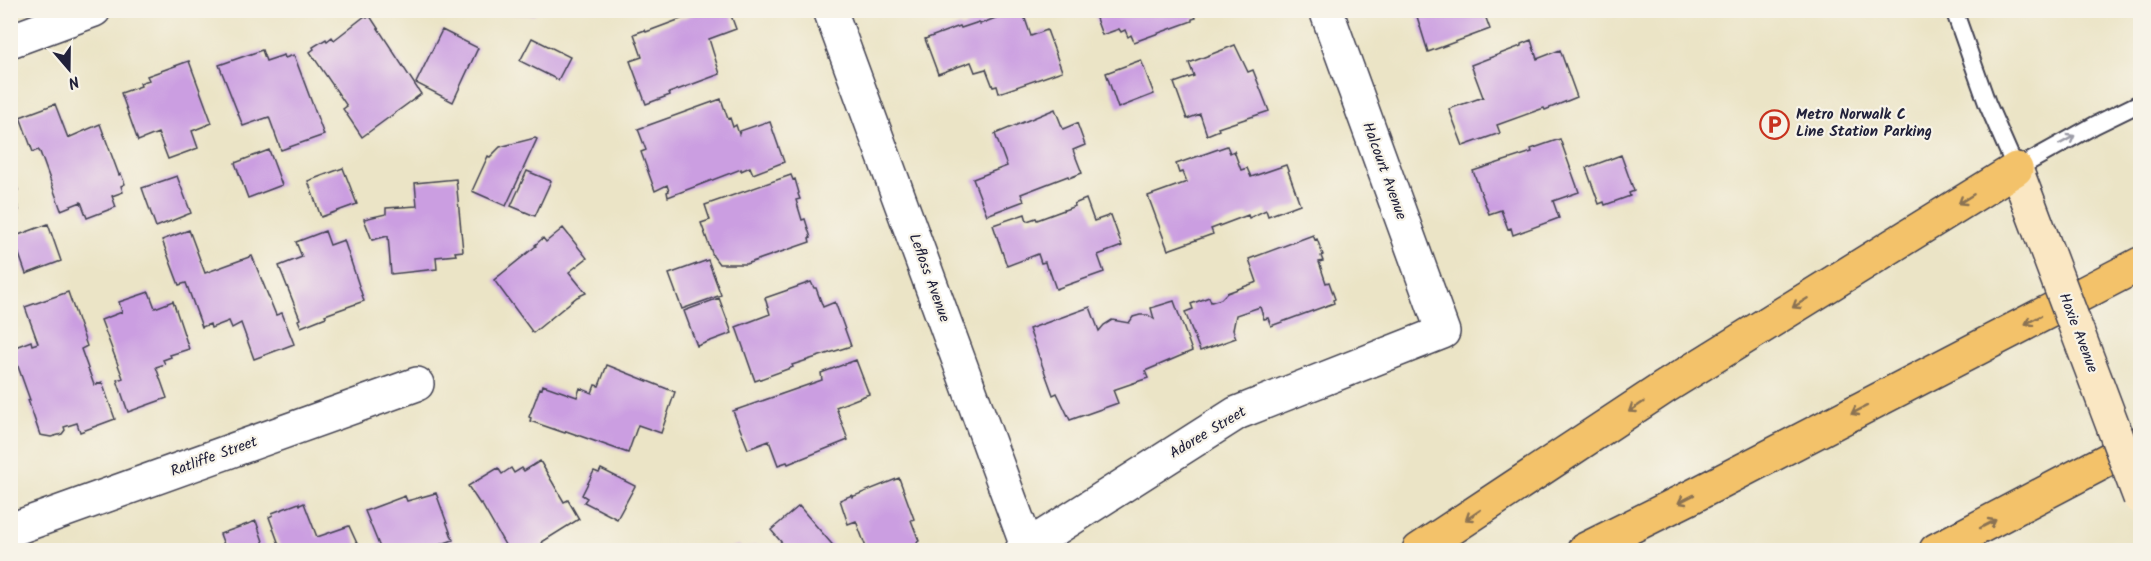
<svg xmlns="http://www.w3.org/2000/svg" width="2151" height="561" font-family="Kalam,sans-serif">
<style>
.building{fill:#cb9ee1}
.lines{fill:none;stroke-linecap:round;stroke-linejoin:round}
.service-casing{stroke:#403f50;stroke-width:20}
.minor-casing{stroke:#403f50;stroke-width:36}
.secondary-casing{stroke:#403f50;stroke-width:36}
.motorway-casing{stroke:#403f50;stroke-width:36}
.service{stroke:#fff;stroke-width:16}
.minor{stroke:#fff;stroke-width:33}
.secondary{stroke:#fae7c3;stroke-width:33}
.motorway{stroke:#f3c26a;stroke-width:33}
.secondary-bridge-casing{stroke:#403f50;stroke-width:36;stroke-linecap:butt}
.secondary-bridge{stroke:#fae7c3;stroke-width:33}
.oneway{stroke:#9c9ca7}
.oneway2{stroke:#8a7252}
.labels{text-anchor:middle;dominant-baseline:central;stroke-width:4.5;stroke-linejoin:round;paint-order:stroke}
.poi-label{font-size:15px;font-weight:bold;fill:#22223b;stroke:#f7f3e8;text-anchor:start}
.street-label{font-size:15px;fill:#22223b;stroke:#f7f3e8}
</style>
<rect width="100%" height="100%" fill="#f7f3e8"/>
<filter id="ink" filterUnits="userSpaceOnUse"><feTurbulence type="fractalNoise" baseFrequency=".0167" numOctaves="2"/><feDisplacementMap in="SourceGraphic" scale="12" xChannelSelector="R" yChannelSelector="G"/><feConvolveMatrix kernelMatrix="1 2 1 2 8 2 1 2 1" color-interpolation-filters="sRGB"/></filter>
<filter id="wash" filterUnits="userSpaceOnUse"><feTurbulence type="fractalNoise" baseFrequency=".008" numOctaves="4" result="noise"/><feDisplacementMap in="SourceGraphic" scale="24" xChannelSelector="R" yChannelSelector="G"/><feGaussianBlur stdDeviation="1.35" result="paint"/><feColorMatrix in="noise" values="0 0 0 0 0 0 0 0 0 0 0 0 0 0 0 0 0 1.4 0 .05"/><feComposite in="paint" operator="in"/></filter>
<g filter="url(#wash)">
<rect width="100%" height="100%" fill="#ebe4c6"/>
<g id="blocks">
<path class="building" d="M446,10H536L535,15L471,12L467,19L452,18Z
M693,10H729L736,29L709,39L720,74L669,93L670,95L646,104L630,61L642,57L634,34L645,30L646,32L694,14Z
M1016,10H1022L1031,36L1047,30L1062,71L999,93L997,86L993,87L986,69L975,72L971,62L938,74L925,39L960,26L961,28L979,22L980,24Z
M1093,10H1193L1196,18L1192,19V21L1134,42L1131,35L1128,37L1125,30L1121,32L1119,29L1102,35Z
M1415,10H1483L1490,29L1428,52Z
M365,16L367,18L370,16L421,94L362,137L343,109L347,106L310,52L314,49L313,47L326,39L327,41L332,37L334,40Z
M442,30L478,48L453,102L416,83Z
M532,38L570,57L558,80L520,61Z
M1531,40L1537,59L1560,50L1577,97L1545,110L1544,108L1497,125L1500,133L1463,146L1449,109L1483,97L1471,65L1521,46V44Z
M1235,45L1248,72L1253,70L1269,111L1218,128L1219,130L1207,135L1200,114L1187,119L1174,83L1194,76L1189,63Z
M262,50L266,61L284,55L285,58L294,55L324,135L281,150L269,117L243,126L219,65Z
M1141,60L1154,94L1118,108L1106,73Z
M189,61L212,123L192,131L198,148L168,159L158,133L138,141L121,93L141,86L140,83L149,80L147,76Z
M721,99L728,119L730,118L733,127L736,125L739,134L740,131L766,122L767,123L770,122L784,162L753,174L750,167L741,171V169L668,197L667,192L669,191L667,185L655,191L641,152L646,150L638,129Z
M55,104L68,138L100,124L119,175L121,174L125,184L121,186L123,192L112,196L116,207L87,218L81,202L61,210L40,152L38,150L33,152L20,117Z
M1055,109L1063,129L1077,123L1085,145L1073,150L1082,173L1069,178L1068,176L1021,194L1024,201L987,215L973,179L1007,166L995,134Z
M535,138L537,139L506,206L472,191L488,156L490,157L500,147Z
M1560,139L1579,192L1553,201L1559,218L1513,235L1511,228L1508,229L1501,210L1489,214L1473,171L1532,152L1531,149Z
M1227,146L1230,153L1234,151L1241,170L1247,168L1251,177L1286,165L1300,204L1268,216L1266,210L1249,218L1248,215L1211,229L1213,234L1168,250L1148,196L1187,182L1183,172L1179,173L1176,164Z
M269,150L282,185L248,198L235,163Z
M1621,155L1634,191L1629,193L1630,196L1605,205L1604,202L1599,204L1586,168Z
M343,168L357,204L321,217L308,181Z
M10,170L18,190L12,192L19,210L10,213Z
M527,171L551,181L535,216L511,206Z
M791,175L793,180L795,179L799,193L798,194L800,199L796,200L802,220L805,219L811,238H809L810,242L746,264H719L713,256L701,223L710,220L705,205Z
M177,176L191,213L156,227L142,188Z
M456,179L463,251L455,252L456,255L436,257L437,269L391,274L388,236L372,240L364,219L386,214V208L417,206L415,183Z
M1086,199L1094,221L1111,215L1122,246L1098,255L1104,272L1056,289L1049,269H1047L1045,262L1041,263L1038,254L1007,266L993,225L1025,214L1027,221L1036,218L1037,220L1075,206L1074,204Z
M48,224L61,261L26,274L13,237Z
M563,228L587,258L569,272L586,293L577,297L533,333L494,280L536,246L535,245L543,238L546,242Z
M189,230L205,273L252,256L276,315L282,313L294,344L254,359L241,323L232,328L229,321L211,328L210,324L202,327L186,283L179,285L162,240Z
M325,231L330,245L344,240L364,301L325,315L326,317L301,327L298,320L300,319L279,266L302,257L296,242Z
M1313,235L1315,240L1317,239L1323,255L1321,256L1323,261L1319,262L1326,283L1329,282L1335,299L1333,300L1334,303L1271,326L1268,318L1264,319L1260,307L1236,315L1233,330L1236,338L1200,351L1185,312L1193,309L1191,304L1209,297L1211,302L1221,299L1227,293L1257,282L1249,259Z
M708,260L721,295L682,309L669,274Z
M811,282L814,288H816L823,307L835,302L851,346L792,365L793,367L755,381L736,327L770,314L765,298Z
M68,292L87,346L81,349L94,385L102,382L115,419L80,432L77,423L64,427L65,430L62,434L51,437L40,435L28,400H30L15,358L13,359L10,349L31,341L32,345L38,343L25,307Z
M149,292L155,308L173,301L189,349L170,355L171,357L163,360L165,364L156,367L167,398L128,412L117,380L123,378L101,320L122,312L119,302Z
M719,298L732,333L697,346L684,311Z
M1174,301L1192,351L1145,371L1148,378L1113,390L1118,403L1070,420L1057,393L1053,395L1029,329L1090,307L1099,331L1104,325L1112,320L1129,323L1133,317L1140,315H1148L1154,319L1151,308Z
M856,360L869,394L836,407L848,440L788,464L787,462L778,465L769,441L748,449L733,411L822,380L821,373Z
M607,365L675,392L661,433L638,425L628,453L566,431L565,433L530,421L531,418L529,417L540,388L542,389L543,385L577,397L580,388L592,393L595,385L599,386Z
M540,461L564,502L568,500L579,519L542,542L547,550H508L481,503L480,504L468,486L498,468L502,474L511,468L514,473L522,468L524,471Z
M601,469L635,486L617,519L584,502L587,498L582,495L594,471L599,473Z
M899,478L914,519L911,520L919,541L917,542L919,549L867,550L856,521L848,524L840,500L852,495V497Z
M436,493L453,540L425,550H381L365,511L405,496L407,501Z
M299,503L300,505L304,503L317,537L349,526L360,550H281L269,517L273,515L272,513Z
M799,506L837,550H788L771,530Z
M256,521L266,550H226L220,534Z
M739,545L741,550H725Z
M756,545L758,550H742Z"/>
</g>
</g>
<g filter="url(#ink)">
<use href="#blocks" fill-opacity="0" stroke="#403f50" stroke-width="1.5"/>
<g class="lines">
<defs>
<path id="service" d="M1954,10L1987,103L2016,169L2095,125L2140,103"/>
<path id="minor" d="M830,10L1027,546
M10,41L94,10
M10,530L417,384
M1022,550L1237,413L1443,332L1326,10"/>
<path id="secondary" d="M2016,169L2041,235"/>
<path id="motorway" d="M1419,550L1665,387L2016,169
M1584,550L1693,496L2140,264
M1936,550L2140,443"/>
</defs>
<use href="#service" class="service-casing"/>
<use href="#minor" class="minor-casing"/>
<use href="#secondary" class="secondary-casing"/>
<use href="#motorway" class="motorway-casing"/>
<use href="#service" class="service"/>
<use href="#minor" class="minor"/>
<use href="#secondary" class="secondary"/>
<use href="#motorway" class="motorway"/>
<defs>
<path id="secondary-bridge" d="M2041,235L2140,498"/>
</defs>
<use href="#secondary-bridge" class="secondary-bridge-casing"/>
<use href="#secondary-bridge" class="secondary-bridge"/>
</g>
<defs><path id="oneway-shaft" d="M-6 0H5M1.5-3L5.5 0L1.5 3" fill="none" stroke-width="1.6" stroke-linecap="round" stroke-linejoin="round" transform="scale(1.5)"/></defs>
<use class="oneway" href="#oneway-shaft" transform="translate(2067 140) rotate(-29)"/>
<g class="oneway2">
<use href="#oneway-shaft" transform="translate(1966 199) rotate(148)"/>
<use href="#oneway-shaft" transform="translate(1800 303) rotate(148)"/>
<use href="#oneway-shaft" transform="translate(2033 320) rotate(153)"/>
<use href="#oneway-shaft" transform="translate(1636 407) rotate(146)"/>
<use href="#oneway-shaft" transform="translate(1859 410) rotate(153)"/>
<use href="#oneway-shaft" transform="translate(1686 499) rotate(153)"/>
<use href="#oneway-shaft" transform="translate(1473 515) rotate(146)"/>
<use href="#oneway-shaft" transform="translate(1988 524) rotate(-27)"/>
</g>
</g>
<defs>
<symbol id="parking-ring" viewBox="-11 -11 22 22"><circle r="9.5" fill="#f7f3e8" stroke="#c8321e" stroke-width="1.5"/><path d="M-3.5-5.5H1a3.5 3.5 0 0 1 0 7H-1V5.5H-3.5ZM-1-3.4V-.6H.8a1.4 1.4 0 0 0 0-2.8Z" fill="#c8321e"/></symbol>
</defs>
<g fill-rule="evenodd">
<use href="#parking-ring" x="1758" y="108" width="33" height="33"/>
</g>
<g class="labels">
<g class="poi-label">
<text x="1796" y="115">Metro Norwalk C<tspan x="1796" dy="17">Line Station Parking</tspan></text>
</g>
<g class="street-label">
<text transform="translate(1384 171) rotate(70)">Halcourt Avenue</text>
<text transform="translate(929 278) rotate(70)">Lefloss Avenue</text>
<text transform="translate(2078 333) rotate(69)">Hoxie Avenue</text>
<text transform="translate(1208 433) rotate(-31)">Adoree Street</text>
<text transform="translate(214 457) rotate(-20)">Ratliffe Street</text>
</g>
</g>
<rect width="2151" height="561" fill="none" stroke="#f7f3e8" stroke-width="36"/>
<g transform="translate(69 69) rotate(160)" stroke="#f7f3e8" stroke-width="4.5" paint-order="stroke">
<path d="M0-4.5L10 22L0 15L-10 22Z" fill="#22223b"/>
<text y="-9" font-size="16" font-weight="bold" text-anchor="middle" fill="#22223b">N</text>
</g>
</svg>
